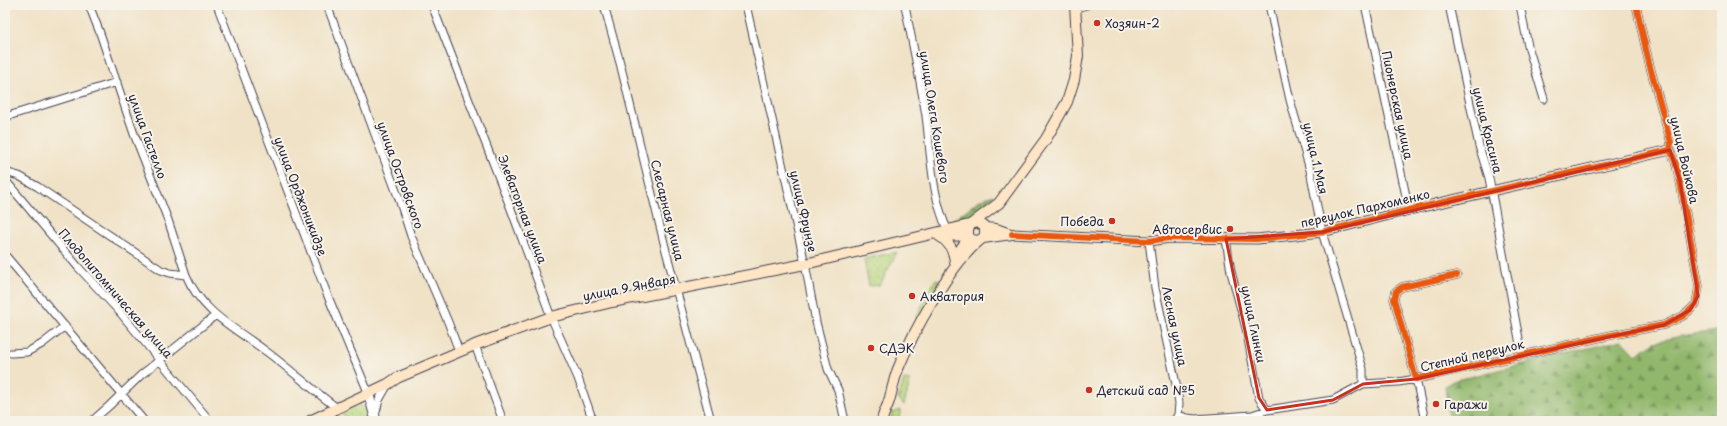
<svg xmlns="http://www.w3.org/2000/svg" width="1727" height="426" font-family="'Playpen Sans',sans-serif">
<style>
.green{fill:#b7d67d;stroke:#6c7c5c}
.forest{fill:url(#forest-firs);stroke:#5a6c54}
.park{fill:url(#park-dots);stroke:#6c7c5c}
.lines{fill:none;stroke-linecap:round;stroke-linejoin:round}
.minor-casing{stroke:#413f50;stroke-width:9}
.tertiary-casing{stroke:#413f50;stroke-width:11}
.secondary-casing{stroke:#413f50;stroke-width:12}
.minor{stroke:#fff;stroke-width:7}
.tertiary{stroke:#fff;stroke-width:9}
.secondary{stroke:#fde5c5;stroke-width:10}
.cycleway-casing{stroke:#f7f3e8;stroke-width:8}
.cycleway{stroke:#e8590c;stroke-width:6}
.marked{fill:none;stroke:#c8321e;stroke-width:3;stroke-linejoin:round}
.poi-dot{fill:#c8321e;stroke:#f7f3e8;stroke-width:1.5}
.labels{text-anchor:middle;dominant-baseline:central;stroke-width:4;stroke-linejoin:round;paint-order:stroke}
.poi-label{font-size:12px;fill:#22223b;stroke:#f7f3e8;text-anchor:start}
.street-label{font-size:12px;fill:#22223b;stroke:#f7f3e8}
</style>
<defs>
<pattern id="forest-firs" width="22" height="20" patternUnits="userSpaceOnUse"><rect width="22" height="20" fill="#91b76c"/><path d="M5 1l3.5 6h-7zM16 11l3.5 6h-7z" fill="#76945a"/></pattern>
<pattern id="park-dots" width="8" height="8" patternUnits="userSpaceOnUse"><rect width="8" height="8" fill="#b7d67d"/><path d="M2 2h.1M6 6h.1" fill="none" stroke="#9db76d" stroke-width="1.8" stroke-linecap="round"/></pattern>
</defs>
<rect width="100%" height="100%" fill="#f7f3e8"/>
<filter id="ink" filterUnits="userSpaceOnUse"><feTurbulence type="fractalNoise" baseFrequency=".025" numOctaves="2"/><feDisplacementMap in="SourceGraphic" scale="8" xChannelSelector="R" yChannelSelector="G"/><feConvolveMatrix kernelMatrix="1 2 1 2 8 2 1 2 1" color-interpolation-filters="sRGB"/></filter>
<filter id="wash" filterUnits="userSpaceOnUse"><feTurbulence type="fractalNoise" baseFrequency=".012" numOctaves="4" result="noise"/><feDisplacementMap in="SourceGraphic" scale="16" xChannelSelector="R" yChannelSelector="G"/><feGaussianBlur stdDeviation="0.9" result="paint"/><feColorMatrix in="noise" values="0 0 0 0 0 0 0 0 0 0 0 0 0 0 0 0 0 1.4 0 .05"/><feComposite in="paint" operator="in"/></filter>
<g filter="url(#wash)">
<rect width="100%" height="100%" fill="#f0e2c6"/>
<path class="green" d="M904,380L910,381L904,405L898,400Z
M901,410L898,421H891L892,413Z"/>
<path class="forest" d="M994,195C984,207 975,224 958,224L953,220L980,200Z
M1722,330V421H1449L1445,386L1453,381L1622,340L1636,355L1655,342L1681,336Z"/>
<path class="park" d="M897,252L880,285L869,286L864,259Z
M936,279L941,281L921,320L916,317Z
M358,404L367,410L370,421H354L343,415L342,411L354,405Z"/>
</g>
<g filter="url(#ink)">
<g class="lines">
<defs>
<path id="minor" d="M89,5L100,33L134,134L168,220L186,275
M217,5L327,294L368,392
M327,5L399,199L411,236L448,322L459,351
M432,5L511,209L551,317L578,378L593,421
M604,5L620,63L666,251L711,421
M746,5L805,264L816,322L828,369L838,390L845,421
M905,5C912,42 920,78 926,116C931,154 931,195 948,231
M1269,5L1290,100L1310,170L1322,232L1363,369V384
M1367,5L1366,9L1409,210
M1449,5L1479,146L1489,178L1522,355
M1520,5L1528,46L1544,99
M1075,8L1087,5
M5,117L117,82
M5,172L19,176L38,187L161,270L170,273L186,275C202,313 235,328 267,352C291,370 313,390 337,408
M5,180L78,267L118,310L210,421
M1226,239L1231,272L1246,328L1259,398L1267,410
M1149,241L1155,288L1176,384L1179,403L1178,415L1174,421
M5,255L144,421
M1457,275L1402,287L1396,291L1394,299L1416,379L1607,336L1664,325L1683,316L1690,310L1696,304L1699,286L1680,181L1675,161L1670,150L1671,143L1649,63L1636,5
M475,345L503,421
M11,353L27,352L42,344L65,326
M1178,415L1187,418L1195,419L1252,415L1267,410L1333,400L1363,384L1398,382L1416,379L1425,421
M321,416L342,421
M375,416L379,400L387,386
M92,421L109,406L141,375L216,315"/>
<path id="tertiary" d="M1012,234L1149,241L1169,238L1257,239L1322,232L1409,210L1670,150
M368,392L375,417L374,421"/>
<path id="secondary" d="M974,222L999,203L1046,139L1067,102L1074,80L1078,56L1075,5
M985,228L996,229L1010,234
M938,235C949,241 954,250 955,262
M947,235L968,236L972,240L979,241L985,236V227L978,222L971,224L968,229V236
M983,238L1012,234
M955,261L960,250L969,237
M310,421L388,384L397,378L475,345L551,317L612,302L805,264L969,225
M882,421C883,413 887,408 889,401C892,391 894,379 898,369C913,332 949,266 979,241"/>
</defs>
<use href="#minor" class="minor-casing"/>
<use href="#tertiary" class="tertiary-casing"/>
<use href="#secondary" class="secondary-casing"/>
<use href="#minor" class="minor"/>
<use href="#tertiary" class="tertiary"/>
<use href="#secondary" class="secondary"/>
<defs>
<path id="cycleway" d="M1012,234L1149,241L1169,238L1257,239L1322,232L1409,210L1670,150
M1457,275L1402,287L1396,291L1394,299L1416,379L1607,336L1664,325L1683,316L1690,310L1696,304L1699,286L1680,181L1675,161L1670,150L1671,143L1649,63L1636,5"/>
</defs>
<use href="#cycleway" class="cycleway-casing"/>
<use href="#cycleway" class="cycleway"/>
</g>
</g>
<path class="marked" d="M1670,150L1680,181L1698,296L1690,310L1664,325L1416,379L1363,384L1333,400L1267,410L1259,398L1226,239L1322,232Z"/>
<g class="poi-dot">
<circle cx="1097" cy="23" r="4"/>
<circle cx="1112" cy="221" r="4"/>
<circle cx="1230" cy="229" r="4"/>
<circle cx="912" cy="296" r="4"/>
<circle cx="871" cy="348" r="4"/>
<circle cx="1089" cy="390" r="4"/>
<circle cx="1436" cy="404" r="4"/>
</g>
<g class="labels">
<g class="poi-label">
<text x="1105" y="23">Хозяин-2</text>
<text x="1104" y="221" text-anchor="end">Победа</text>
<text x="1222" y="229" text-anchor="end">Автосервис</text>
<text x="920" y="296">Акватория</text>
<text x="879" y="348">СДЭК</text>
<text x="1097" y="390">Детский сад №5</text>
<text x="1444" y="404">Гаражи</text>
</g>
<g class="street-label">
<text transform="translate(1398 105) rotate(78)">Пионерская улица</text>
<text transform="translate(935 117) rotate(81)">улица Олега Кошевого</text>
<text transform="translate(1488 130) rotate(76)">улица Красина</text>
<text transform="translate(148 136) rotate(70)">улица Гастелло</text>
<text transform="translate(1316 158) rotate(77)">улица 1 Мая</text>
<text transform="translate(1685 160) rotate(77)">улица Войкова</text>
<text transform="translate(401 175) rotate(70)">улица Островского</text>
<text transform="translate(301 196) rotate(69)">улица Орджоникидзе</text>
<text transform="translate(1365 208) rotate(-13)">переулок Пархоменко</text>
<text transform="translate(523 209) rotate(69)">Элеваторная улица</text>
<text transform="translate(668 210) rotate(76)">Слесарная улица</text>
<text transform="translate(804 211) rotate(77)">улица Фрунзе</text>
<text transform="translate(629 287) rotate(-11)">улица 9 Января</text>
<text transform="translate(116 293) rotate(49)">Плодопитомническая улица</text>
<text transform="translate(1254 324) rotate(78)">улица Глинки</text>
<text transform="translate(1175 326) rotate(78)">Лесная улица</text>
<text transform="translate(1472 355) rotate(-13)">Степной переулок</text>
</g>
</g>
<rect width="1727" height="426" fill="none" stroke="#f7f3e8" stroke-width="20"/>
</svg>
